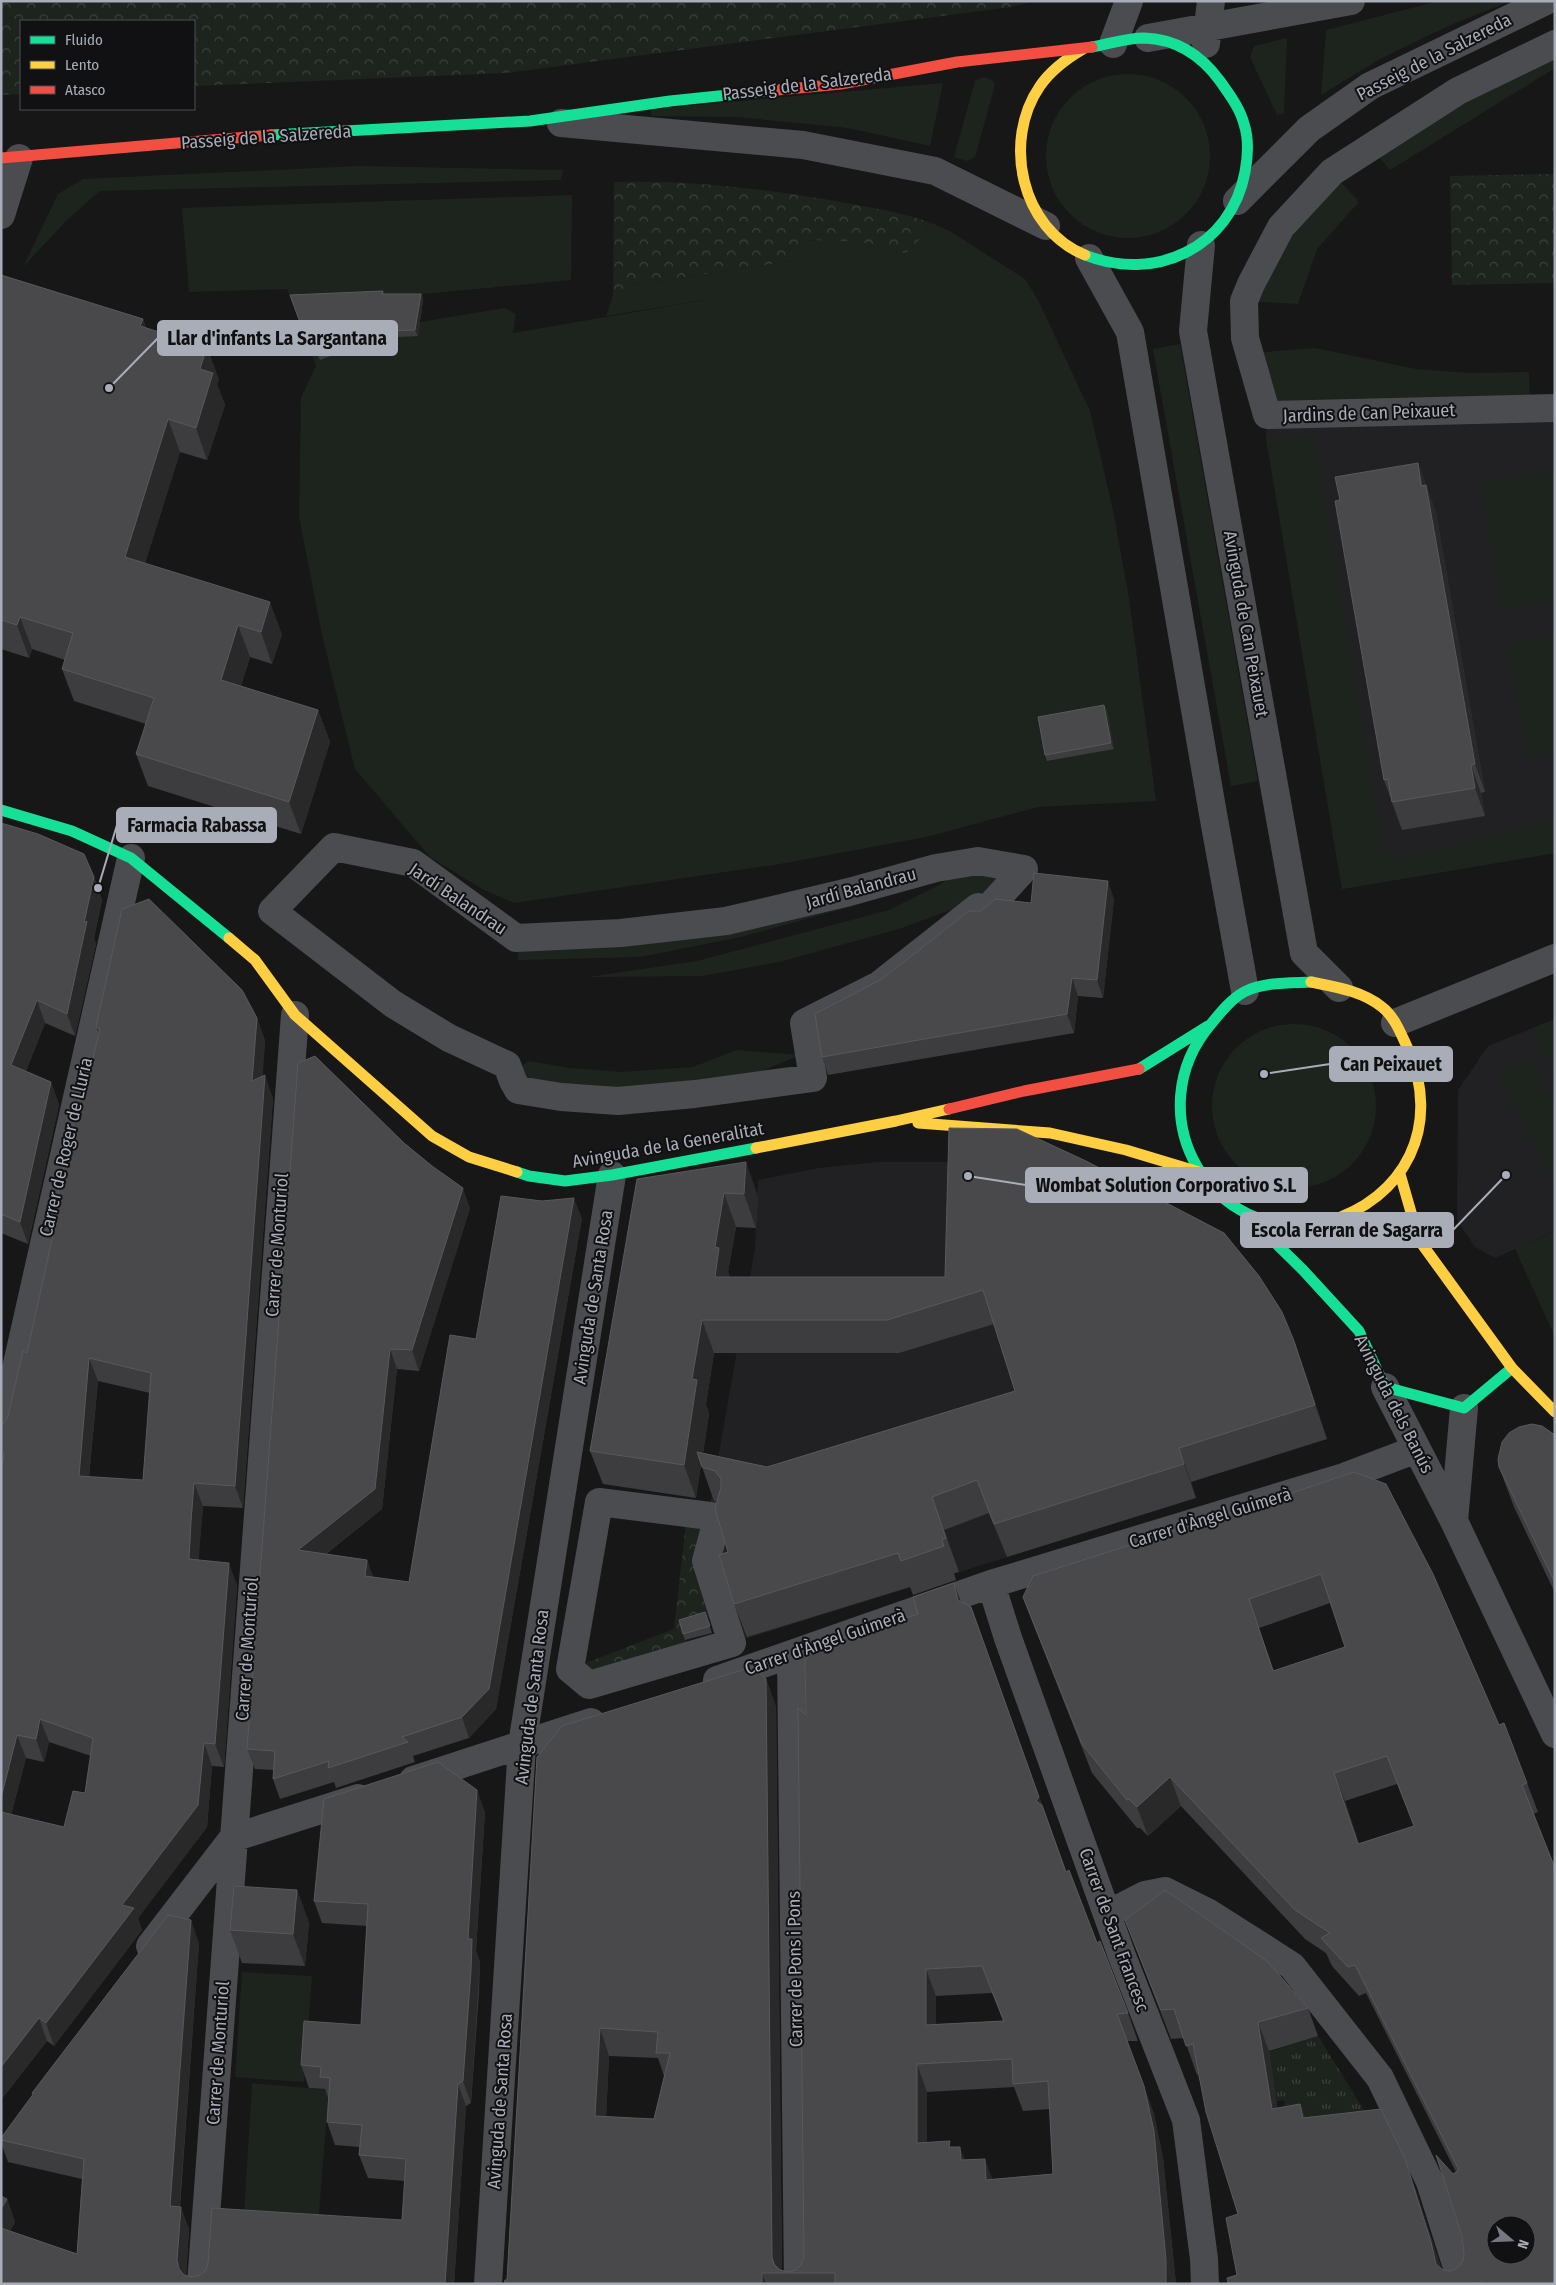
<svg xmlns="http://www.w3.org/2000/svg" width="1556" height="2285" font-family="'Fira Sans Condensed',sans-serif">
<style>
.built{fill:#212123}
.grass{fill:url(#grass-tufts)}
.park{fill:url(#park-crowns)}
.garden{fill:#1d241e}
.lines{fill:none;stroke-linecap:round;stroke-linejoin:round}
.street{stroke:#4b4c50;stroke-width:28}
.fast{stroke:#16e098;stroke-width:11}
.slow{stroke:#ffcf43;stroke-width:11}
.jam{stroke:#f24e42;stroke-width:11}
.wall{fill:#3d3d3f;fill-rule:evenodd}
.shaded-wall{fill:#29292a}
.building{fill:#49494c;stroke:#58595d;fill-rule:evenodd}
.labels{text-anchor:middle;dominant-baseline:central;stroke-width:4;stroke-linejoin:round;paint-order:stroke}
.street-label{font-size:18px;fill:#a8adb8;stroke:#111113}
.leader{fill:none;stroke:#a8adb8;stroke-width:2}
.callout-dot{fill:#a8adb8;stroke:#111113;stroke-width:2}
.callout{fill:#a8adb8;stroke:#a8adb8;stroke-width:2}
.callout-label{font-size:19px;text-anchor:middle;font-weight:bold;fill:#111}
</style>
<defs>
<pattern id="grass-tufts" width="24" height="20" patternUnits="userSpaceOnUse" patternTransform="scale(1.25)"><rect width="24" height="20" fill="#1d241e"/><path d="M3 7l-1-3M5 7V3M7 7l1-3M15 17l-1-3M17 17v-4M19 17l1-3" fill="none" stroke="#3b413d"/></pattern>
<pattern id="park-crowns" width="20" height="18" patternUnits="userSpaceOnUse" patternTransform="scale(1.25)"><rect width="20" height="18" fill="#1d241e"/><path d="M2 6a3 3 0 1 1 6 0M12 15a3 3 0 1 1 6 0" fill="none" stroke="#3b413d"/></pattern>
</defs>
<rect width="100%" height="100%" fill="#171717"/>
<path class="built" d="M1555,408V853L1342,889L1266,438L1267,415Z
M1555,1019V1231L1495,1258L1475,1247L1457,1220L1458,1090L1488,1046Z
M877,1162H961L985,1288L1062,1540L732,1643L710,1504L755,1248L758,1180L819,1168Z"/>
<path class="grass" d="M1318,2036L1372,2123L1290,2136L1284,2100L1211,2111L1197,2075Z"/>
<path class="park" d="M1,1H1036L1011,7L506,73L194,86V21H21V94L1,95Z
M1554,174L1555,283L1452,285L1450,176Z
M614,182C686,180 759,188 829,200C863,206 897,211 929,222L923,236L906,254L859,242L802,240L799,260L632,285L613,295Z
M687,1513L718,1517L722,1612L681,1627L691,1655L589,1685L570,1669L674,1629Z"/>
<path class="garden" d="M1439,1H1511L1448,26L1380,59L1321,95L1326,30Z
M1287,38L1284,114L1277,115L1250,57L1254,46Z
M1555,44V68L1390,170L1371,147Z
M1046 156a82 82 0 1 1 164 0a82 82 0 1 1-164 0Z
M983,77L992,80L995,85L975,157L967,161L954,157L975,81Z
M943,83L930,146L848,128L737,117L651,116V109Z
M358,166L563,170L561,180L100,191L67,220L23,267L58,194L83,179Z
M1332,172L1359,202L1317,249L1298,304L1244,301Z
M572,195L571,280L423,294L420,322L505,308L516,314L513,333L717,298L606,316L613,295L632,285L799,260L802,240L859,242L906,254L923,236L929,222L950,231L1025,279L1039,302L1090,411L1113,510L1129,598L1156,801L1038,807L926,837L780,864L514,903L482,889L430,857L355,769L322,635L299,516L301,398L316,366L287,289L189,292L182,208Z
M1180,344L1258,781L1231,786L1153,349Z
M1315,348L1416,369L1470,373L1529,372L1530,408L1267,415L1252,353Z
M1313,435L1384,847L1392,857L1433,851L1555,819V853L1342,889L1266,438Z
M1555,471V601L1501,609L1482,482Z
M1555,636V752L1528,756L1508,645Z
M978,861L1024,869L961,906L899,929L779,962L702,976L588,977L697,961L889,910L937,886Z
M937,874L864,903L741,937L640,957L518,960L516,938L621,933Z
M1555,1019V1067L1551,1069L1531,1029Z
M1212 1106a82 82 0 1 1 164 0a82 82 0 1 1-164 0Z
M737,1050L800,1055L729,1085L518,1090L517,1069L529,1061L570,1068L622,1072L693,1067Z
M1532,1058L1555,1110V1183L1552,1184L1500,1073Z
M1555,1231V1337L1515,1249Z
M242,1972L312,1976L304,2082L235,2077Z
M252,2083L329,2090L317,2236L243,2231Z"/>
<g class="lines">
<path class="street" d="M1148,38L1351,1
M1113,44L1129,1
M1206,44L1211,1
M1555,44L1458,91L1332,172L1281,227L1251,284L1244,301L1245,338L1267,415L1555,408
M561,123L803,145L935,171L1046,226
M1237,201L1309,129L1370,86L1546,1
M1,215L19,158
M1201,245L1193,331L1304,953L1339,988
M1089,258L1130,332L1213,814L1245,991
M334,847L413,863L516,938L621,933L726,921L849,892L936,868L978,861L1024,869L982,915L978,907L879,985L804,1023L813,1078L695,1094L618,1101L561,1097L518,1090L513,1081L507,1065L449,1038L393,1004L272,911Z
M1395,1023L1555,958
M1385,1387L1454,1521L1555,1734
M1,1435L131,858
M599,1502L718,1517L706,1561L732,1643L589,1685L570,1669Z
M1454,1521L1464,1408
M991,1584L1008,1638L1122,1956L1186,2120L1204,2259L1205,2284
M791,1655L798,2284
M717,1680L991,1584L1341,1478L1417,1449
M413,1780L591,1722
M233,1838L358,1798
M1108,1914L1145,1895L1165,1891L1209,1913L1292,1966L1380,2078L1430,2182L1457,2267L1459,2284
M150,1946L233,1838
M201,2284L295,1015
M488,2284L522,1745L612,1175"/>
<path class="fast" d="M271,135L530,121L670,101L767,91
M1085,255C1154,283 1231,248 1245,172C1248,156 1249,139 1244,124C1240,108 1229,94 1220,81C1201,55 1177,39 1144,38C1126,38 1109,44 1092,47
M1,810L72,831L131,858L229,938
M1311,982C1289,983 1263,982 1244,992C1231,999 1220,1013 1211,1024C1135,1113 1210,1247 1326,1222
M1139,1069L1208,1026
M517,1172L529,1176L565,1181L612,1175L756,1148
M1248,1216L1303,1270L1359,1331L1385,1387L1464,1408L1512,1368"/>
<path class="slow" d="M1083,49C1066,59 1051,70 1040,86C1002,141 1021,229 1085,255
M229,938L255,960L295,1015L432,1136L469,1157L517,1172
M1311,982C1336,987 1362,991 1382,1007C1395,1017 1401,1034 1408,1049C1442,1125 1406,1199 1326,1222
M918,1123L1050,1133L1126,1150L1199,1172
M756,1148L896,1121L949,1109
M1400,1174L1419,1240L1512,1368L1555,1412"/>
<path class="jam" d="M767,91L841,84L957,62L1092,47
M1,158L271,135
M949,1109L1024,1091L1139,1069"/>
</g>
<path class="wall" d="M1,275L143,319L146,328L219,379L217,384L225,405L207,460L180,452L145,563L282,634L272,664L250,657L241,686L318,710L330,742L301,834L148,786L136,754L146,724L74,701L62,669L65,660L32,649L29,658L1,649Z
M383,291L384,294H421L423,300L418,336L378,338L320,360L316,351L312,353L290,295Z
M1418,463L1436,513L1485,792L1481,793L1485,816L1402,830L1384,780L1340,500Z
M1104,705L1107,711L1114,749L1047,761L1045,755Z
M1,823L94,877L102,900L94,938L96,944L75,1036L45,1023L26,1071L51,1082L59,1105L28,1244L1,1233Z
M1114,899L1103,998L1078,996L1074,1033L828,1075L822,1057L882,979L981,911L1031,903Z
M257,1018L265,1041L262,1076L273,1098L243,1508L203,1506L198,1560L237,1585L224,1767L212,1766L207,1827L138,1918L142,1930L54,2046L47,2041L1,2100V1425L4,1423L8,1416L27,1353L52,1241L49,1234L84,1096L99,1035L96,1027ZM98,1381L150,1393L143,1480L89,1477ZM49,1742L91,1756L85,1793L64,1827L11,1815L26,1758L44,1762Z
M404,1143L470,1208L419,1371L397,1369L382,1509L326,1554L367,1560L373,1577L409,1582L476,1339L582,1218L496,1709L469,1738L413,1756L415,1762L336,1788L334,1782L280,1799L273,1779L274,1770L255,1769L247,1749Z
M637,1179L758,1196L756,1228L736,1227L728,1272L730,1277H945L1294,1341L1306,1375L1327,1439L1191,1482L1196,1498L1007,1557L989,1513L944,1530L959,1572L954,1573L956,1580L913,1595L910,1587L747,1637L734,1604L728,1552L717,1502L714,1501L701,1464L696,1498L603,1484L590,1451ZM994,1324L1015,1391L767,1467L703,1453L709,1414L706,1404L714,1353H899Z
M1555,1435V1593L1514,1507L1499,1467Z
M1262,1503L1499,1725L1527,1783L1538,1812L1533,1814L1555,2284H1228L1237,2275L1238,2214L1199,2074L1197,2075L1184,2038L1171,2039L1125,1920L1308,2008L1318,2036L1269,2051L1277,2108L1300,2104L1305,2118L1415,2188L1441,2268L1443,2270L1451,2271L1458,2267L1463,2261L1464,2254L1453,2174L1456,2172L1366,1993L1359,1996L1332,1966L1326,1953L1305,1939L1181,1806L1148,1836L1140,1828H1137L1092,1773L1034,1626L1023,1597ZM1330,1603L1345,1647L1274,1671L1259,1628ZM1397,1784L1414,1826L1359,1844L1345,1801Z
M960,1601L971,1607L1066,1872L1097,1943L1128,2013L1138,2041H1127L1154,2114L1163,2158L1176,2284H504L507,2280L537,1757L766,1679L776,1707L782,2271L788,2272L796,2270L801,2265L804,2257L806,1715ZM992,1993L1003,2021L936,2024V1996ZM609,2056L658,2058L664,2076L654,2119L606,2117ZM1014,2087L1023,2111L1050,2109L1053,2174L992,2179L965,2160L952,2147L927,2142V2092Z
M705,1612L712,1633L685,1640L683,1634Z
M485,1812L476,1951L480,1962L479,1992L471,2103L466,2106L454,2284H1L7,2199L15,2222L10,2231L77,2254L82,2179L8,2162L1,2143V2138L33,2096L32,2093L199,1943L180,2207L189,2229L186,2275L192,2277L402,2220L405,2181L368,2178L359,2155L360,2147L335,2145L327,2122L329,2100L325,2089L309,2088L301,2065L361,2025L367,1926L322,1923L314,1901Z
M297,1890L309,1923L305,1966L242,1963L230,1930Z"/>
<path class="shaded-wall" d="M421,294L423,300L418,336L415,330Z
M143,319L155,351L140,326Z
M207,347L219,379L217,384L225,405L207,460L196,428L200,369Z
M168,419L180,452L137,589L125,557Z
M1418,463L1436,513L1485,792L1475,764Z
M270,602L282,634L272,664L261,632Z
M20,617L32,649L29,658L17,625Z
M238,625L250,657L233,712L221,680Z
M1104,705L1107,711L1114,749L1111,743Z
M318,710L330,742L301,834L289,802Z
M1471,765L1481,793L1485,816L1475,788Z
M94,877L102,900L94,938L96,944L75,1036L67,1014L84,923Z
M1108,881L1114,899L1103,998L1097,980Z
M1072,978L1078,996L1074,1033L1067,1014Z
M37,1000L45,1023L19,1088L11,1065Z
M257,1018L265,1041L261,1103L252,1081Z
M265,1075L273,1098L243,1508L235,1486Z
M51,1082L59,1105L28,1244L20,1222Z
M746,1162L758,1196L756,1228L744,1194Z
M463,1188L470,1208L419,1371L412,1350Z
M724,1193L736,1227L728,1272L732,1282L715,1277V1247Z
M574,1198L582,1218L496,1709L469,1738L462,1717Z
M702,1320L714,1353L706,1404L709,1414L696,1498L684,1465L692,1379Z
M1294,1341L1306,1375L1327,1439L1315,1405Z
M390,1349L397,1369L382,1509L305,1570L298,1550Z
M89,1358L98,1381L87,1498L79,1476Z
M1179,1448L1191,1482L1196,1498L1184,1464Z
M194,1483L203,1506L197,1582L189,1559Z
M367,1560L374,1580L365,1576Z
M229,1563L237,1585L224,1767L215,1744Z
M954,1583L964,1610L958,1600Z
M1249,1599L1259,1628L1283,1700L1273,1671Z
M971,1607L1049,1824L1036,1801Z
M766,1679L776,1707L782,2273H778L772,2257Z
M40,1719L49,1742L44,1762L36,1739Z
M17,1735L26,1758L6,1834L1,1821V1798Z
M204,1743L212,1766L207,1827L138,1918L142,1930L54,2046L46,2023L122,1905Z
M1334,1773L1345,1801L1369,1873L1358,1844Z
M1170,1777L1181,1806L1148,1836L1137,1807Z
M477,1790L485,1812L476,1951L480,1962L471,2103L463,2081L468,1939Z
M297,1890L309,1923L305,1966L293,1934Z
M191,1920L199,1943L178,2228L170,2206Z
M926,1969L936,1996V2052L926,2025Z
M39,2018L47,2041L1,2100V2067Z
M1258,2022L1269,2051L1282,2138L1272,2109Z
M600,2028L609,2056L605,2143L595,2116Z
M917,2064L927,2092V2170L917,2143Z
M458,2084L466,2106L454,2284H445Z
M1144,2086L1154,2114L1163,2158L1176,2284H1166Z
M1300,2104L1310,2133L1303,2118Z
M960,2147L970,2174L961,2160Z
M985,2159L995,2186L986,2180Z
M1405,2159L1415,2188L1442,2270L1436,2264Z
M7,2199L15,2222L1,2246V2209Z
M181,2207L189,2229L186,2284L179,2269L177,2260Z
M762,2273L766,2284H762Z"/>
<path class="building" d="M1,275L143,319L140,326L207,347L200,369L213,373L196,428L168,419L125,557L270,602L261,632L238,625L221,680L318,710L289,802L136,754L154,698L62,669L73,633L20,617L17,625L1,620Z
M383,291L382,294H421L415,330L376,331L317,354L314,345L309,347L290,295Z
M1418,463L1421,486L1426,485L1450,621L1475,764L1471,765L1475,788L1392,802L1388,779L1384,780L1335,501L1340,500L1335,477Z
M1104,705L1111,743L1045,755L1038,717Z
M1,823L38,834L84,854L94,877L84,923L87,921L67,1014L37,1000L11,1065L51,1082L20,1222L1,1214Z
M1034,873L1108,881L1097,980L1072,978L1067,1014L822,1057L815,1014L882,979L969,911H981L995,899L1031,903Z
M149,899L242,990L257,1018L252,1081L265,1075L235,1486L194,1483L191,1521L189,1559L229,1563L215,1744L204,1743L198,1805L122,1905L134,1908L46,2023L39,2018L1,2067V1812L64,1827L73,1791L85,1793L93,1738L40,1719L36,1739L17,1735L1,1798V1467L4,1454L1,1453V1425L4,1423L8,1416L23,1351L27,1353L53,1235L49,1234L80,1095L84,1096L100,1029L96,1027L122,909ZM89,1358L151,1373L143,1480L79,1476Z
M315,1056L404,1143L432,1166L463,1188L412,1350L390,1349L375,1489L298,1550L367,1560L365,1576L409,1582L450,1335L476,1339L501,1196L542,1201L574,1198L489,1689L462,1717L402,1737L408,1742L328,1768L329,1761L273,1779L275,1751L247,1749L298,1063Z
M949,1128L1017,1129L1086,1161L1224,1233L1259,1276L1282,1312L1294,1341L1315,1405L1179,1448L1184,1464L994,1524L977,1480L932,1497L946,1538L942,1540L944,1546L901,1561L898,1553L734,1604L719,1555L728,1552L715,1509L721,1487V1479L715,1471L702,1467L697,1452L767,1467L1015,1391L983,1290L887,1320H702L692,1379L697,1380L684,1465L590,1451L637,1179L746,1162L744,1194L724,1193L715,1247L719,1248L715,1277H945Z
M1532,1424L1542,1426L1555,1435V1583L1499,1467L1498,1459L1502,1442L1509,1433L1519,1427Z
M1354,1472L1386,1484L1433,1574L1499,1725L1504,1723L1527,1783L1522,1785L1555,1868V2284H1484V2282L1465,2284H1228L1227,2278L1237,2275L1226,2218L1238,2214L1206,2112L1193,2044L1186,2046L1174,2009L1161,2010L1125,1920L1165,1890L1267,1961L1308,2008L1258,2022L1272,2109L1300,2104L1303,2118L1381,2109L1405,2159L1431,2242L1436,2264L1443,2270L1451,2271L1458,2267L1463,2261L1464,2254L1462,2236L1436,2155L1453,2174L1459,2170L1355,1965L1348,1967L1321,1938L1330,1933L1295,1910L1170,1777L1137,1807L1129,1799L1127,1800L1082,1744L1023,1597L1033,1576L1262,1503ZM1321,1574L1345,1647L1273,1671L1249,1599ZM1387,1756L1414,1826L1358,1844L1334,1773ZM1496,2225H1526V2255H1496Z
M954,1583L958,1600L971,1607L1039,1797L1036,1801L1042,1805L1066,1872L1069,1870L1097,1943L1100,1941L1128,2013L1117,2014L1144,2086L1154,2131L1166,2260V2284H835V2273H762V2284H504L505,2280H507L537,1757L562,1726L752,1667L766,1679L772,2257L774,2264L780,2270L788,2272L796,2270L801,2265L804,2257L798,1708L806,1715L805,1660L816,1647L918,1614L913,1597ZM982,1966L1004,2021L926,2025V1969ZM600,2028L658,2032L656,2053H670L654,2119L595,2116ZM1012,2059L1013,2084L1048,2081L1053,2174L986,2180L985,2159L961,2160L960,2147H949L950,2141L917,2143V2064Z
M705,1612L710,1626L683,1634L679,1620Z
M438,1762L477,1790L468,1939H472L471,1970L463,2081L458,2084L445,2284H1V2228L77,2254L84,2159L1,2140V2138L34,2093H32L168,1915L191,1920L170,2206L181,2207L177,2260L179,2269L184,2275L192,2277L200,2275L206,2270L208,2263L212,2208L402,2220L406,2159L359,2155L362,2125L327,2122L330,2078L320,2077L321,2067L301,2065L304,2021L361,2025L368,1904L314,1901L324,1799Z
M234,1886L297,1890L293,1934L230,1930Z
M1,2196L7,2199L1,2209Z"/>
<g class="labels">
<g class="street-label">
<text transform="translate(1434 57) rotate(-27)">Passeig de la Salzereda</text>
<text transform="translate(807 84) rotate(-7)">Passeig de la Salzereda</text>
<text transform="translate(266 137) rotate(-4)">Passeig de la Salzereda</text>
<text transform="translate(1369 413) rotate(-2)">Jardins de Can Peixauet</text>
<text transform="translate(1246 624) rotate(80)">Avinguda de Can Peixauet</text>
<text transform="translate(861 888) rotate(-15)">Jardí Balandrau</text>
<text transform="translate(458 899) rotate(34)">Jardí Balandrau</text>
<text transform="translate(668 1145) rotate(-10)">Avinguda de la Generalitat</text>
<text transform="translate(66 1147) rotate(-77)">Carrer de Roger de Lluria</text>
<text transform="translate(277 1245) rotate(-86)">Carrer de Monturiol</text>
<text transform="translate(593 1297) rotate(-81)">Avinguda de Santa Rosa</text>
<text transform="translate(1394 1404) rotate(63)">Avinguda dels Banús</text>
<text transform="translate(1210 1518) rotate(-17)">Carrer d'Àngel Guimerà</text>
<text transform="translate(825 1642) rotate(-19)">Carrer d'Àngel Guimerà</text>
<text transform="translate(247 1649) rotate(-86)">Carrer de Monturiol</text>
<text transform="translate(532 1697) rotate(-83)">Avinguda de Santa Rosa</text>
<text transform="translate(1114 1930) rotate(70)">Carrer de Sant Francesc</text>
<text transform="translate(795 1969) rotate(-91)">Carrer de Pons i Pons</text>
<text transform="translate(218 2053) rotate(-86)">Carrer de Monturiol</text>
<text transform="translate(500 2101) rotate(-86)">Avinguda de Santa Rosa</text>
</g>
</g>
<path class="leader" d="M109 388L158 338M98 888L117 825M1264 1074L1330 1064M968 1176L1026 1185M1506 1175L1453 1230"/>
<g class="callout-dot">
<circle cx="109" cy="388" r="5"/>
<circle cx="98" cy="888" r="5"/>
<circle cx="1264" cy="1074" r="5"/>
<circle cx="968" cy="1176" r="5"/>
<circle cx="1506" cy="1175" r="5"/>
</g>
<g class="callout">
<rect x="158" y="321" width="239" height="34" rx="5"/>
<rect x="117" y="808" width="159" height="34" rx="5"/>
<rect x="1330" y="1047" width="122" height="34" rx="5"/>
<rect x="1026" y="1168" width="281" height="34" rx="5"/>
<rect x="1241" y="1213" width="212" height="34" rx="5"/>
</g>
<g class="callout-label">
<text x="277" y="345">Llar d'infants La Sargantana</text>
<text x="197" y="832">Farmacia Rabassa</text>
<text x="1391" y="1071">Can Peixauet</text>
<text x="1166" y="1192">Wombat Solution Corporativo S.L</text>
<text x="1347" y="1237">Escola Ferran de Sagarra</text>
</g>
<rect width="1556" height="2285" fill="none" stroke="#a8adb8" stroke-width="5"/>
<rect x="20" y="20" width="175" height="90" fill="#111113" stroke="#4d4f55"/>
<rect x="30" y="36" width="25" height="8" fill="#16e098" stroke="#4d4f55"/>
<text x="65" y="45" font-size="15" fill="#a8adb8">Fluido</text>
<rect x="30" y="61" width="25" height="8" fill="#ffcf43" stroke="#4d4f55"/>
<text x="65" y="70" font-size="15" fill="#a8adb8">Lento</text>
<rect x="30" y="86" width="25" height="8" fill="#f24e42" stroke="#4d4f55"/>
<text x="65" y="95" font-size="15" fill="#a8adb8">Atasco</text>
<g transform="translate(1511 2240) rotate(109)"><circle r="24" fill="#111113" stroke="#4d4f55"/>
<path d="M0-4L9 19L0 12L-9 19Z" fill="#757880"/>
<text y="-8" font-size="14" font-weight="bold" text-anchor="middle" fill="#a8adb8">N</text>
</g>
</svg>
